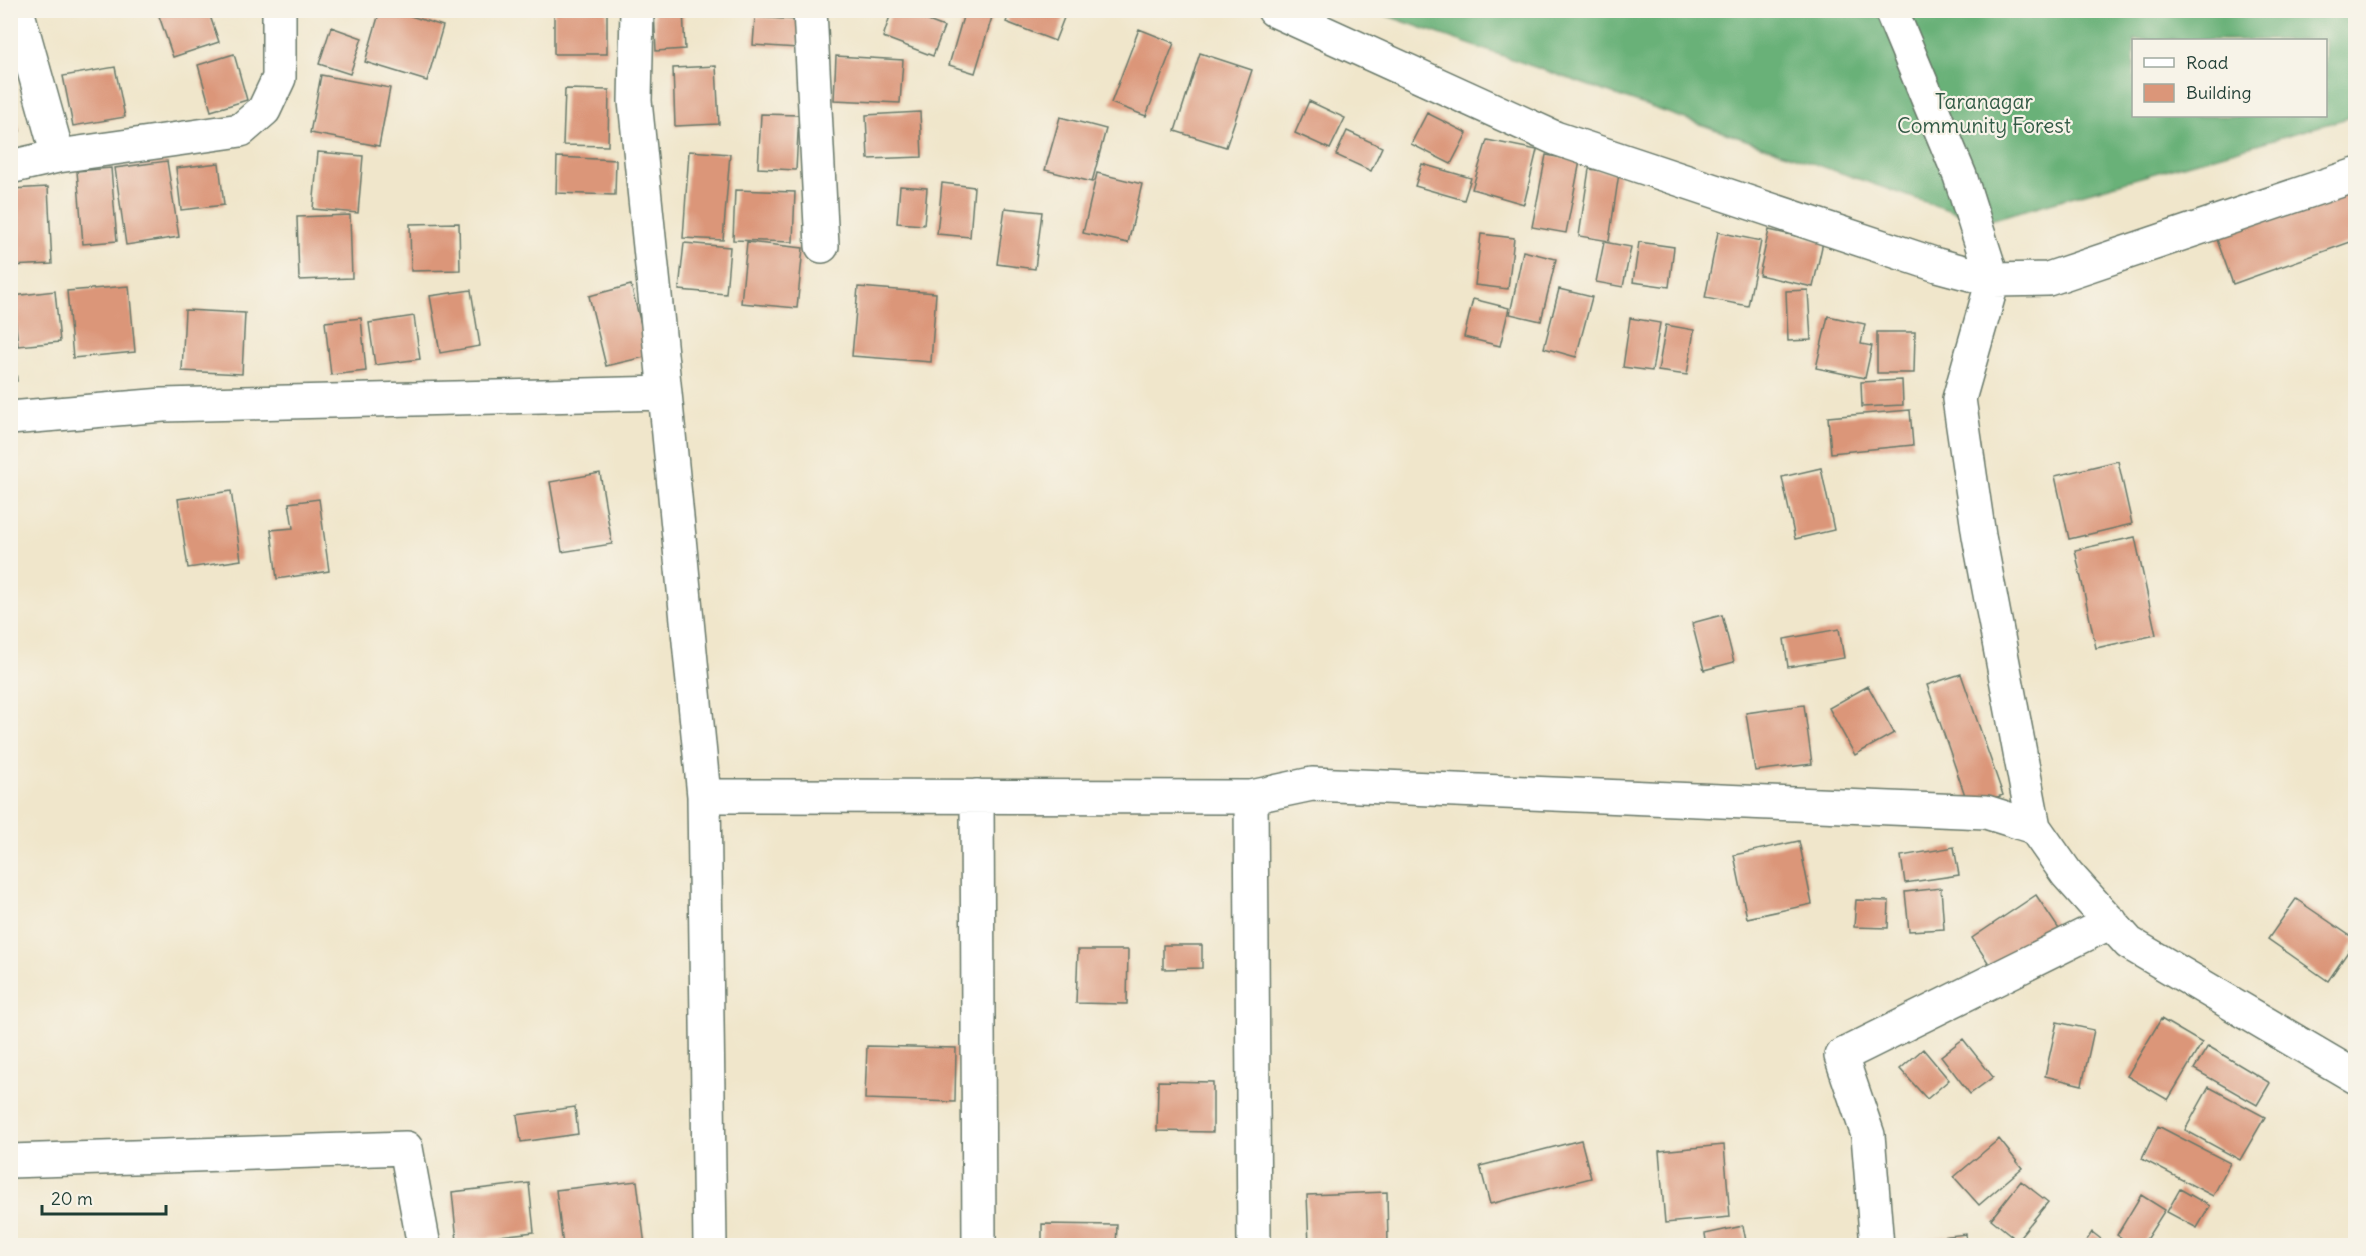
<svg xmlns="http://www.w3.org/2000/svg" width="2366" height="1256" font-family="Delius,sans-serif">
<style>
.forest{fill:#69b178;stroke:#447756;stroke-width:1.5;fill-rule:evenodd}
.building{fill:#db9679}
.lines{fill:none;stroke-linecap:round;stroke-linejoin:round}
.minor-casing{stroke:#687869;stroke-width:36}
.minor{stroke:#fff;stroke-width:33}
.labels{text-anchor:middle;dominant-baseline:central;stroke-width:4.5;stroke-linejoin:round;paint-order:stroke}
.park-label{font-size:21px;fill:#335a46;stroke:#f7f3e8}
</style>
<rect width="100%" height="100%" fill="#f7f3e8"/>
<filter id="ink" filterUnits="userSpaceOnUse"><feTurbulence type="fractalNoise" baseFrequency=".0167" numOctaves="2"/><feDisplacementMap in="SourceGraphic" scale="12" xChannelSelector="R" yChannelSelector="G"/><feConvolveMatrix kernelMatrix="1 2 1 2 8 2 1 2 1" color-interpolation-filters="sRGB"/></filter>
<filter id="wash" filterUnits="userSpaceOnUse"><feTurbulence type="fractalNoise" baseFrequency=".008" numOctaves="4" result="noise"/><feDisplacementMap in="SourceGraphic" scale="24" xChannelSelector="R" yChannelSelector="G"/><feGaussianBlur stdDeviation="1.35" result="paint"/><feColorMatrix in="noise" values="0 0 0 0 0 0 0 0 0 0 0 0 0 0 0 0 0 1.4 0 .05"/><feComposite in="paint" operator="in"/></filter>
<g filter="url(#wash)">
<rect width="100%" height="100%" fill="#f0e6cb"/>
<path class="forest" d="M1373,11H2355V116L1983,222ZM2134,40H2326V116H2134Z"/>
<g id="blocks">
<path class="building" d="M157,10H208L219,42L173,57Z
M380,10H391L443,26L427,81L365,62Z
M554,10H607V54H554Z
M654,10H683L685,49L656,51Z
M892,10H900L944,27L933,56L883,37Z
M965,10L992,17L975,73L949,65Z
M1011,10H1067L1055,41L1006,22Z
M755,17L800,20L798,48L753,45Z
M331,27L362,38L350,74L319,64Z
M1139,29L1174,43L1146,116L1111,103Z
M1200,53L1252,70L1226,147L1175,131Z
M234,54L247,100L211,111L198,65Z
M836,56L903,60L900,103L834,100Z
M716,66L719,124L675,126L673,68Z
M115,67L125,117L73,126L63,76Z
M321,75L390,88L379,146L310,133Z
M565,89L609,90L608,146L563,145Z
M10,99L20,131L10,134Z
M1309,101L1345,118L1330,149L1295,133Z
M920,112L922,157L868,159L866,115Z
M1427,113L1467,133L1451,164L1411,144Z
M761,114L799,115L796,170L758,168Z
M1060,117L1106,129L1092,182L1045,170Z
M1347,131L1382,147L1371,171L1336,155Z
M1487,140L1537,150L1524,204L1472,189Z
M689,151L730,154L723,240L683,238Z
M318,152L363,156L358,213L313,209Z
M1546,155L1580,161L1566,233L1532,227Z
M557,157L616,160L615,195L556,193Z
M167,161L179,237L126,245L115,168Z
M219,163L224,205L181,210L176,168Z
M1422,164L1471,178L1464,200L1415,186Z
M111,168L117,241L83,244L77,171Z
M1589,169L1619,173L1609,241L1579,236Z
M1097,173L1142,184L1128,243L1083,233Z
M942,183L974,187L970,237L937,234Z
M900,186L927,188L924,225L897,223Z
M48,187L52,264L10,266V189Z
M2356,187V240L2233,284L2216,237Z
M735,190L795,192L793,242L733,240Z
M1005,208L1042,212L1035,269L997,264Z
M350,215L352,278L299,280L297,217Z
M459,223L460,270L411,271L410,224Z
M1769,230L1823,242L1813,287L1759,275Z
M1718,232L1761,241L1748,306L1705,298Z
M1481,234L1514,238L1508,289L1475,285Z
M747,242L803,248L797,308L741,303Z
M1604,242L1631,247L1623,287L1596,282Z
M1639,242L1674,247L1669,287L1633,282Z
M684,243L730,247L726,294L679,290Z
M1523,251L1556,259L1541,321L1510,314Z
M631,285L649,356L606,366L589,296Z
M129,286L135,352L73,358L67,291Z
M858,287L936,293L931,362L852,356Z
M1559,289L1592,297L1576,357L1544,348Z
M471,290L480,346L440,353L430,296Z
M1808,290L1811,340L1788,341L1786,291Z
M55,291L60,342L18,346L13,296Z
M1473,299L1509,308L1500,346L1464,337Z
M185,310L245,313L242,374L182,371Z
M414,316L420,359L375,365L369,323Z
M1828,316L1865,324L1861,344L1872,346L1865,378L1816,368Z
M361,318L366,371L331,375L325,322Z
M1630,318L1660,323L1652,371L1623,367Z
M1666,325L1694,330L1687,375L1658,371Z
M10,328H12L17,381L10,382Z
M1877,332H1915L1914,373H1877Z
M1902,380L1903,405L1862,407L1861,382Z
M1910,410L1913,445L1831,453L1828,417Z
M2118,461L2132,524L2069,539L2055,476Z
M1821,468L1834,530L1795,539L1782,477Z
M600,473L612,544L562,552L550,482Z
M231,491L241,560L188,568L178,499Z
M319,499L329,571L277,579L271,530L293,528L289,503Z
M2135,537L2156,635L2096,648L2075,550Z
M1722,615L1734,662L1704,670L1692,623Z
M1839,629L1844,658L1788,667L1784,639Z
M1961,674L2003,795L1969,807L1927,685Z
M1868,686L1894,733L1855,755L1829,708Z
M1804,705L1812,764L1755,771L1746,713Z
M1799,841L1812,904L1747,918L1734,855Z
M1954,847L1959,875L1905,883L1901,856Z
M1941,888L1944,929L1909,931L1905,892Z
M2036,895L2059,929L1995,973L1972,938Z
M2296,899L2356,940L2328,981L2268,939Z
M1856,900L1889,901L1888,928L1854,927Z
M1163,945H1202V968L1163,969Z
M1078,950H1128L1127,1004L1076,1003Z
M2161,1019L2202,1043L2168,1100L2127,1076Z
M2057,1022L2094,1030L2082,1085L2045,1076Z
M1963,1039L1993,1077L1970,1094L1941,1056Z
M867,1046L956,1048L955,1102L865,1099Z
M2208,1046L2270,1083L2257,1105L2194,1069Z
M1923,1049L1949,1080L1927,1099L1900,1069Z
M1158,1081L1213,1082V1132L1157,1131Z
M2209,1087L2265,1117L2240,1160L2185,1130Z
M575,1107L578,1134L521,1142L517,1115Z
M2158,1126L2230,1163L2213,1196L2142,1159Z
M1999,1139L2022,1168L1979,1205L1954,1177Z
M1581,1140L1591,1178L1490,1204L1480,1166Z
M1724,1145L1730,1217L1665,1223L1659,1151Z
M637,1181L645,1246H563L556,1190Z
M2021,1181L2048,1202L2017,1240L1991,1219Z
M529,1183L534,1232L457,1241L452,1192Z
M2180,1189L2210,1206L2197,1228L2167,1212Z
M1387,1192L1388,1246H1309L1307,1195Z
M2141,1195L2165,1210L2142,1246H2134L2117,1235Z
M1042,1224L1117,1225L1116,1246H1042Z
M1743,1226L1747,1246H1707L1705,1234Z
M2092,1232L2110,1246H2083Z
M1966,1234L1967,1246H1916L1915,1240Z"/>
</g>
</g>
<g filter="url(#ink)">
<use href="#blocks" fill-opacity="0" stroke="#687869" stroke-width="1.5"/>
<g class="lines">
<defs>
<path id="minor" d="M637,10L635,101L665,393
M810,10L822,246
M1274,10L1555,138L1937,265L1993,280L2048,279L2356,175
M1891,10L1960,176L1993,280L1959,399L1979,536L2034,827
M58,156L241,130L264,110L279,78V10
M10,167L58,156L17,10
M10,418L163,405L665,393L704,796L1251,797L1312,784L1986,812L2034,827L2067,874L2129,943L2356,1077
M704,796L710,1246
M977,796L979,1246
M1251,797L1254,1246
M10,1161L406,1148L424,1246
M1877,1246L1868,1135L1841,1056L2111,922"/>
</defs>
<use href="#minor" class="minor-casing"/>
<use href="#minor" class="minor"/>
</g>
</g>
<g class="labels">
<g class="park-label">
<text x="1984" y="101">Taranagar<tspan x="1984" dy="24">Community Forest</tspan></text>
</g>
</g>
<rect width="2366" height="1256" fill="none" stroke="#f7f3e8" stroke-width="36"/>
<rect x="2132" y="39" width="195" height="78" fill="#f7f3e8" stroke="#a1aaa0" stroke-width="1.5"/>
<rect x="2144" y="58" width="30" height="9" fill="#ffffff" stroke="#a1aaa0" stroke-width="1.5"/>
<text x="2186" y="69" font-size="18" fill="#1f3d34">Road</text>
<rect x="2144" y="84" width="30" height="18" fill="#db9679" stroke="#a1aaa0" stroke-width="1.5"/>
<text x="2186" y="99" font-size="18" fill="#1f3d34">Building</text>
<path d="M42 1205v9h124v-9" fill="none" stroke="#1f3d34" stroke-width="3"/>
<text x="51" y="1205" font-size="18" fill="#1f3d34" stroke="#f7f3e8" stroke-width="4.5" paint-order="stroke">20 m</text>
</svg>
